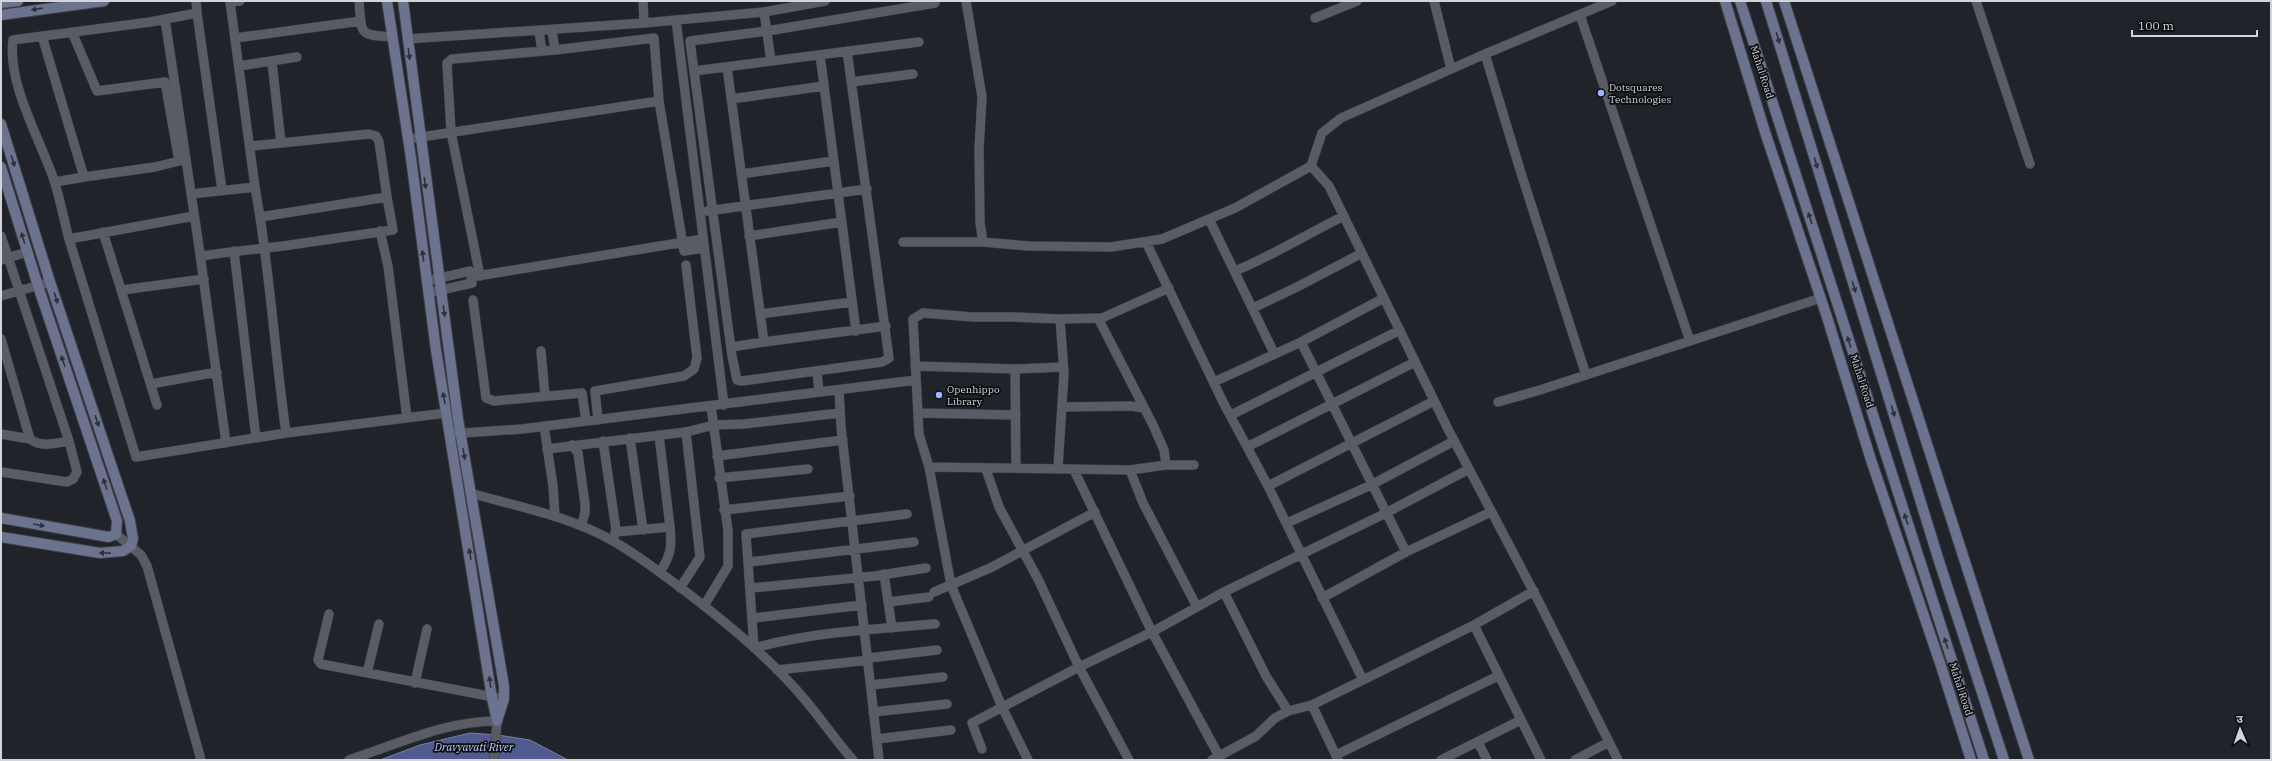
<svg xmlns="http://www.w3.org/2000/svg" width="2272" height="761" font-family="'IBM Plex Serif','Noto Sans Devanagari',serif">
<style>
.water{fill:#4f5b8c;stroke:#767fa3}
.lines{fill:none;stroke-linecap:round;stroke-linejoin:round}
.street-casing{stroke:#3e4046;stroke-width:10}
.secondary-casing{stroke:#3e4046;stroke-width:12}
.street{stroke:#595c65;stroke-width:9}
.secondary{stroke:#6b738f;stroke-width:10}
.oneway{fill:#2d313c}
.poi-dot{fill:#a0b3fd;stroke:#0c0d10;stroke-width:1.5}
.labels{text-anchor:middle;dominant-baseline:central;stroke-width:3.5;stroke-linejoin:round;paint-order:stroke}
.street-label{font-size:10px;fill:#d2d4d9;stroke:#0c0d10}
.poi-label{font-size:10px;fill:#d2d4d9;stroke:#0c0d10;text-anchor:start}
.water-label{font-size:11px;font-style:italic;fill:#c2d0fe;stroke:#0c0d10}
</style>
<rect width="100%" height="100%" fill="#21232b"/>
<path class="water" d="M470,733L498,735L530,740L568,760H380L420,745Z"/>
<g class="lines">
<defs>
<path id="street" d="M359,1C362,35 358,35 393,37
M643,1L644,23
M966,1L982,97L979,149L980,223L983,242L1028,246L1111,247L1162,239L1235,208L1311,166
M1434,1L1451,69
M1612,1L1485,54L1341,118L1322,133L1311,166L1329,186L1449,431L1538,600L1618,760
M1976,1L2030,164
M764,12L771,61
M197,13L222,190
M1580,15L1690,341
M1315,18L1357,1
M165,19L198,240L226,443
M676,20L724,405
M539,31L542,51
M42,36L84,177L155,167L179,161L165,82L97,91L72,32
M235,38L361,21
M407,39L644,23L764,12L825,1
M919,42L694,71L690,41L767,31L935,3
M1485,54L1521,173L1586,375
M820,55L856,331
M272,62L281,143L369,134L376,136L379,142L387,197
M239,66L297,57
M727,67L764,342L886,326
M694,71L732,356L737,380L742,381L882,362L889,358L847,51
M851,82L913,74
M731,99L824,86
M659,101L684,251L704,248
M408,139L659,101L654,38L555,50L552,31
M251,146L281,143
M741,174L834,161
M55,182L84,177
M255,187L260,217
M191,194L255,187L230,2L240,1
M707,211L867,189
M194,216L69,239C64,220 60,199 54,180C40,139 7,83 13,40L150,22L197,13L196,1
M1209,219L1274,353
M380,231L388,266L407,418
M103,232L157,405
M1,236L69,441L77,472L73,479L67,482L1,472
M749,236L842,222
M69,239L136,457L286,433L446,413
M903,242H983
M1146,242L1223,402L1268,486L1363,680L1474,625L1534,591
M234,251L256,438
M201,256C228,252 255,249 283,246L393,230L387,197L260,217C271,289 276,361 286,433
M1,260L27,252
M1235,271C1272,256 1307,234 1344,216
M480,276L451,132L447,63L452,59L555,50
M471,277L703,239
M427,281L470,271L472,283L428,293
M1169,288L1102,318L1060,319L1013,317H973L923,313L913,319L919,434L929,467L1130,470L1166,465H1194
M122,290L204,279
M1,296L50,282
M473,300L486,398L494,401L582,393L586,421
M1253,308L1297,287L1362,253
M760,314L852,302
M1098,318L1153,425L1164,450L1166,465
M1,339L30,439C41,448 56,443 69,441
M1301,342L1406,552
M731,347L764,342
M541,351L545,396
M915,366L1015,369L1063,367
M1015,369L1016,468
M817,371L819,392
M1214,382L1301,342L1384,298
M151,384L217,372
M839,390L841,427L879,760
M1498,402L1540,390L1821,298
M1062,407L1131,406L1143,408
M918,413L1016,415
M1231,415L1400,330
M598,420L595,391L684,376L694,369L697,358L686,265
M544,426L553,486L555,516
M1,434L30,439
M449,434L522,429L916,380
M659,435L670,527
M630,438L643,530
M603,441L616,530L614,537
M572,445L578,453L585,504V513L581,526
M1247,447L1415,362
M547,449L686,432L714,425L744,424L840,413
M717,456L843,440
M929,467L951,585L1002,707L1028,760
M1058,468L1064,373L1060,319
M1074,470L1152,632L1219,756
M1130,470L1143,503L1197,607
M719,478L808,469
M1268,486L1434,401
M470,493C519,507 569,516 613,541C638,555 662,574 685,591C728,624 771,659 806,701C822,720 836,741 853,760
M724,510L850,496
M907,514L746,534L754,648C813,632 874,629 935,624
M1287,523L1371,485L1454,441
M615,532L670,527C672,547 671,555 660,572
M116,534L141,555L147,566L201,760
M749,562L914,542
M884,574L892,628
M680,588L700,557L686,432
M751,588L875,576L926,568
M934,592L990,568L1095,512
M1224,592L1386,513L1469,469
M1322,598L1406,552L1491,512
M888,602L929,597
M704,606L728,566V531L711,406
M329,614L318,660L321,664L504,699
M753,618L862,605
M1474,625L1541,760
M869,658L937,650
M777,670L869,660
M367,673L379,624
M415,683L427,629
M871,685L943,677
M1312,705L1363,680
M873,712L947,704
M877,739L951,730
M1478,742L1487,760
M982,749L972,723L1079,667L1038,579L999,507L986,469
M1336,755L1498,676
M349,760C398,744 445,721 497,721L494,760
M1129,760L1079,667L1152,632L1224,592L1266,676L1288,711L1312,705L1338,760
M1212,760L1256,736L1275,718L1288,711
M1441,760L1521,720
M1575,760L1609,742"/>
<path id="secondary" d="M387,1L411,158L436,350L492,698L497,721
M403,1L458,419L504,686V699L497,721
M1725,1L1765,132L1827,317L1871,460L1941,666L1971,760
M1740,1L1984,760
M1766,1L1939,561L2004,760
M1784,1L2029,760
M1,3L18,1
M1,15L104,1
M1,124L50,282L130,521L133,539L131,546L123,551L100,553L1,537
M1,167L38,286L117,521L116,534L109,537L1,518"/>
</defs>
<use href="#street" class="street-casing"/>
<use href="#secondary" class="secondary-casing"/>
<use href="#street" class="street"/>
<use href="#secondary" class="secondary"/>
</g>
<defs><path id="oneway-solid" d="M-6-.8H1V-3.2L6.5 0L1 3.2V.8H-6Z"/></defs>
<g class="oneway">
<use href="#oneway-solid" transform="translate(37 9) rotate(171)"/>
<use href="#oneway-solid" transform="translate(1778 38) rotate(73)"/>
<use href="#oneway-solid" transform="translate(409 54) rotate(83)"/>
<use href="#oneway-solid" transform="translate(13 161) rotate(73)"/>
<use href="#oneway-solid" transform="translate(1816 163) rotate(73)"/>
<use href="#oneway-solid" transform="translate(425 183) rotate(83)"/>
<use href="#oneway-solid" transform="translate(1810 218) rotate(-108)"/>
<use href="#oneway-solid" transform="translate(23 238) rotate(-107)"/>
<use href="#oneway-solid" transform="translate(423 256) rotate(-97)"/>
<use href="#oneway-solid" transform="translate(1854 287) rotate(73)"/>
<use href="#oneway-solid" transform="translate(56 298) rotate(72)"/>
<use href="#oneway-solid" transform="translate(444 311) rotate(82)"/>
<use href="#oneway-solid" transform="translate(1849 342) rotate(-108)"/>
<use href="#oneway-solid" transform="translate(63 361) rotate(-109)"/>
<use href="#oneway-solid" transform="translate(444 398) rotate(-100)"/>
<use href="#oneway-solid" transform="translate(1893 411) rotate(73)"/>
<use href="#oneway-solid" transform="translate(97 421) rotate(72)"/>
<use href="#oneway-solid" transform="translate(464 454) rotate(81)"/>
<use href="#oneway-solid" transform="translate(105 484) rotate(-109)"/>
<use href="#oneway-solid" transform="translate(1906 519) rotate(-108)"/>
<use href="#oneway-solid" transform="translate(39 525) rotate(10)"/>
<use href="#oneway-solid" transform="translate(105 553) rotate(-179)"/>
<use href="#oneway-solid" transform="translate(470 554) rotate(-99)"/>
<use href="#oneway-solid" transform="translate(1946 643) rotate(-108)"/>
<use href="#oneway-solid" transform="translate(490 682) rotate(-98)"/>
</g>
<g class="poi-dot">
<circle cx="1601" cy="93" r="4"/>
<circle cx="939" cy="395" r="4"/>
</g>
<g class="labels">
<g class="street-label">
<text transform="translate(1762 72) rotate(72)">Mahal Road</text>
<text transform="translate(1862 381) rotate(72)">Mahal Road</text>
<text transform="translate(1961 689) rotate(72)">Mahal Road</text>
</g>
<g class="poi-label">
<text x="1609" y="87">Dotsquares<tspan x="1609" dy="12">Technologies</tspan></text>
<text x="947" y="389">Openhippo<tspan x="947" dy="12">Library</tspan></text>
</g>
<g class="water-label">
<text x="474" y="747">Dravyavati River</text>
</g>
</g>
<rect width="2272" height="761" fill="none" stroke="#d2d4d9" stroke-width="4"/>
<g transform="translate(2240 729) rotate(358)" stroke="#0c0d10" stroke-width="3" paint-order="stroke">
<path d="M0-3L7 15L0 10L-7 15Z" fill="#d2d4d9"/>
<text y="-6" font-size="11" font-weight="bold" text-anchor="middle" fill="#d2d4d9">उ</text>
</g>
<path d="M2132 30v6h125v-6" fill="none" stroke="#d2d4d9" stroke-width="2"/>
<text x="2138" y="30" font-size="12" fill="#d2d4d9" stroke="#0c0d10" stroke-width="3" paint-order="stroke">100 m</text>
</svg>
